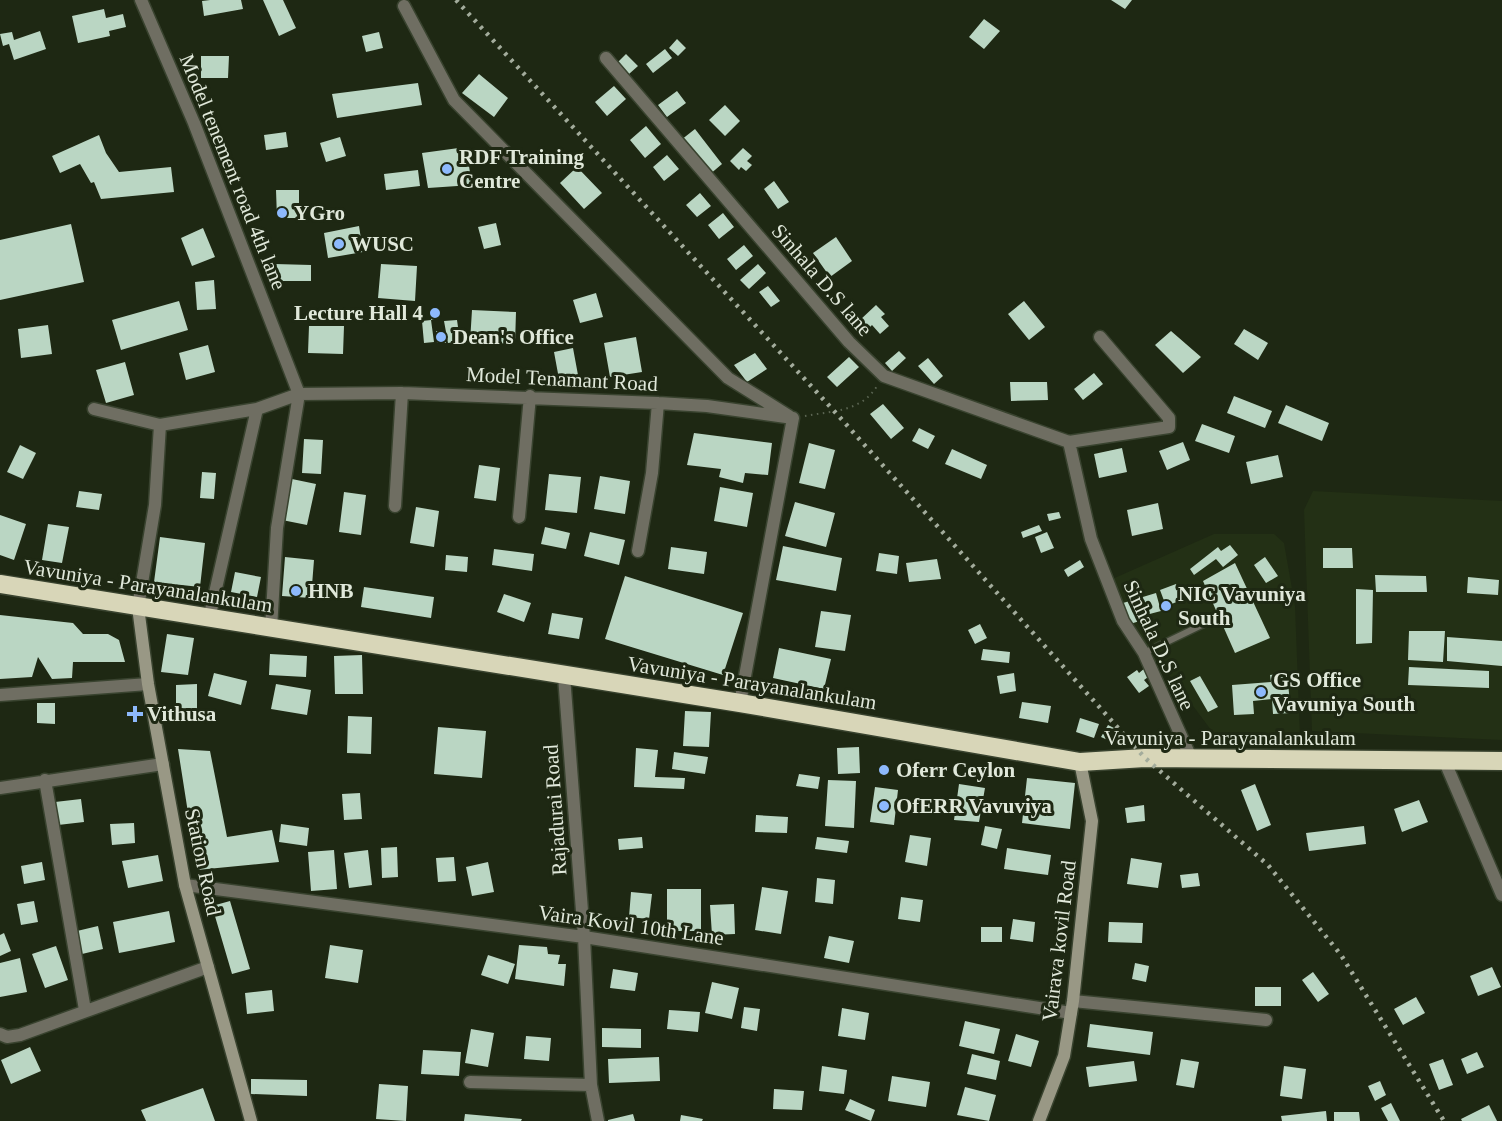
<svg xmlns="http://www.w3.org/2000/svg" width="1502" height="1121" font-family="Georgia,serif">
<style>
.built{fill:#233015}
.building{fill:#bad6c3}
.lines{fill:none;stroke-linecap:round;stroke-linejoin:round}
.lane-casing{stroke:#39432f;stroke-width:9}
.street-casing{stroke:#39432f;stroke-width:15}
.secondary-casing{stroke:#39432f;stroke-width:15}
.highway-casing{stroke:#39432f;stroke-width:21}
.path{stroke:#5b6552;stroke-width:2;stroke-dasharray:1.5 4.5;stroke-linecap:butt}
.lane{stroke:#6f6e62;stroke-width:6}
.street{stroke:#6f6e62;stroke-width:12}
.secondary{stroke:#999885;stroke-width:12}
.highway{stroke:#d8d6b8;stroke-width:18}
.rail{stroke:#a3ac9c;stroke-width:4.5;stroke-dasharray:3 6;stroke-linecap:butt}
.poi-dot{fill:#8db9fc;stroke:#1e2813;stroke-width:2}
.labels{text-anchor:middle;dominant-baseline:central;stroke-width:6;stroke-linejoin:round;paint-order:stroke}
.poi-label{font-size:21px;font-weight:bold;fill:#e0e8da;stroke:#1e2813;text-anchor:start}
.street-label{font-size:21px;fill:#e0e8da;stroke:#1e2813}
</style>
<rect width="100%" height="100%" fill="#1e2813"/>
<path class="built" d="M1313,491L1502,501V740L1312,731L1304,510Z
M1214,534H1274L1284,543L1295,606L1300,737L1217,738L1173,679L1143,649L1110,580Z"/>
<path class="building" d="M210,0H241L243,9L204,16L202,1Z
M263,0H283L296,28L279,36Z
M1111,0H1132L1125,9Z
M104,9L106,18L123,14L126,27L109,31L110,36L78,43L72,16Z
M984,19L1000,31L984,49L969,37Z
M40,31L46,49L14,60L9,44L3,46L0,34L12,32L14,40Z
M379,32L383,48L366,52L362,36Z
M677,39L686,48L678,56L669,48Z
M665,49L672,58L653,73L646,64Z
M626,54L638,66L629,74L618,62Z
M201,56H229L228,78H201Z
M479,74L508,98L494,117L462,93Z
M418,83L422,105L337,118L332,94Z
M614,86L626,99L607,116L595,102Z
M677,91L686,103L667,117L658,105Z
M725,105L740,121L725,136L709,120Z
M646,126L661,144L645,158L630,140Z
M695,129L722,164L709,175L681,140Z
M286,132L288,147L266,150L264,135Z
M99,135L106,153L119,172L171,167L174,192L101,199L94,182L91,183L80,164L60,173L52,156Z
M340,137L346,156L326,162L320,143Z
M466,147L472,185L428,188L422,153Z
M743,148L752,156L747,161L752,165L746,171L741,167L739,170L730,161Z
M667,155L679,169L664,181L653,167Z
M577,167L602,193L584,209L560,183Z
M418,170L420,186L386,190L384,174Z
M774,181L789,202L778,209L764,189Z
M276,190H299V218H277Z
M700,193L711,206L697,217L686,205Z
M723,213L734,227L719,239L708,225Z
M496,223L501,245L484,249L478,227Z
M71,224L84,282L0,300V240Z
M359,226L363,252L328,258L324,233Z
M203,228L215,257L192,266L181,238Z
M836,237L852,261L830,277L813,253Z
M744,245L753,256L736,270L727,259Z
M275,264L311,265V281H274Z
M381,264L417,266L415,301L378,298Z
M758,264L766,273L749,289L740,280Z
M214,280L216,309L197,310L195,282Z
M768,286L780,301L771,307L759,292Z
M596,293L603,317L580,323L573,300Z
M179,301L188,330L121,350L112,320Z
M1024,301L1045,327L1029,340L1008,314Z
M876,305L885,314L881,317L889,326L880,334L872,325L867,330L859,321Z
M438,307L439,318L431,320V308Z
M423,309L424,318L418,319L414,312Z
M472,310L516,312L515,344L470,342Z
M431,320L434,342L424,343L422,321Z
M457,320L460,341L448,343L444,321Z
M48,325L52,354L21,358L18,329Z
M309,326H344L343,354L308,353Z
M1244,329L1268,343L1258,360L1234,344Z
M436,331H444L446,343H437Z
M1171,331L1201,357L1183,373L1155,345Z
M636,337L642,372L610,377L604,343Z
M208,345L215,372L186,380L179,353Z
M573,348L578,375L559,379L554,352Z
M899,351L906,358L892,371L885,363Z
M755,353L767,369L747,382L734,365Z
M849,357L859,367L837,387L827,377Z
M928,358L943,376L934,384L918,366Z
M125,362L134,395L106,403L96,370Z
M1094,373L1103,384L1083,400L1074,389Z
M1010,382H1047L1048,400L1011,401Z
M1234,396L1272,411L1265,428L1227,413Z
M883,404L904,428L891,439L870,414Z
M1286,405L1329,423L1322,441L1278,423Z
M1202,424L1235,436L1229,453L1195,441Z
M919,428L935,436L928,449L912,441Z
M694,433L772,443L768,475L745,473L743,483L719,477L721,469L687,465Z
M304,439L323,440L321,474L302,473Z
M1183,442L1190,460L1167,470L1159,451Z
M809,443L835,450L825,489L799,483Z
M20,445L36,453L23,479L7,472Z
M1122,448L1127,472L1099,478L1094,454Z
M952,449L987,465L981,479L945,464Z
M1278,455L1283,477L1251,484L1246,462Z
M479,465L500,468L496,501L474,498Z
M202,472L216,473L214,499L200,498Z
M549,474L581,477L577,513L545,510Z
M600,476L630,481L625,514L594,509Z
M292,479L316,484L307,525L282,520Z
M720,487L753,493L747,527L714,521Z
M79,491L102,494L99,510L76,507Z
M344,492L366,495L361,535L339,532Z
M795,502L835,513L826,547L785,536Z
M1158,503L1163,529L1132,536L1127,510Z
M416,507L439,511L434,547L410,543Z
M1059,512L1061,518L1049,521L1047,514Z
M0,515L26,524L14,560L0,555Z
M48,524L69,527L62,563L42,560Z
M1039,525L1042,531L1023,538L1021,532Z
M545,527L570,533L566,549L541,544Z
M590,532L625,540L619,565L584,556Z
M1047,532L1054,548L1041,553L1035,537Z
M160,537L205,543L200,587L154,582Z
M1230,545L1238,555L1223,567L1216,559L1194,575L1190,569L1218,547L1221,551Z
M783,546L842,558L836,591L776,580Z
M671,547L707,552L704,574L668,569Z
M1323,548H1352L1353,568H1323Z
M494,549L534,554L532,571L492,565Z
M879,553L899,556L897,574L876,571Z
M446,555L468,557L467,572L445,570Z
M285,557L314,560L311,598L282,596Z
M1265,557L1278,576L1266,583L1254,565Z
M937,559L941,579L909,582L906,563Z
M1080,560L1084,567L1068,577L1064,570Z
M1235,563L1270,638L1235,653L1203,581Z
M235,572L261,577L257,597L231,592Z
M1375,575L1426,576L1427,592H1376Z
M625,576L743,613L723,675L605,639Z
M1468,577L1499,580L1498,595L1467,593Z
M1176,584L1182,600L1166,606L1160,590Z
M364,587L434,597L431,618L361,607Z
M1356,589L1373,590L1372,643L1356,644Z
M1156,593L1161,611L1142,616L1143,620L1130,624L1123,603Z
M504,594L531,603L524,622L497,612Z
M821,611L851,615L845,651L815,647Z
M552,613L583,618L579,639L548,634Z
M0,615L73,623L83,634H108L119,640L125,662H73L72,678L52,679L38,657L32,677L0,679Z
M980,624L987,638L975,644L968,630Z
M1409,631H1445L1443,662L1408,660Z
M167,634L194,638L188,675L161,672Z
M1447,637L1502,641V666L1447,661Z
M779,648L831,659L824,689L773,678Z
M983,649L1010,652L1009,663L981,660Z
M270,654L307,656L306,677L269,675Z
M362,655L363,694H335L334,656Z
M1409,667L1489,671V688L1408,685Z
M1145,668L1151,675L1144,680L1149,686L1139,693L1127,677L1137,670L1139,673Z
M214,673L247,681L241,705L208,696Z
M1014,673L1016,691L1000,694L997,676Z
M1287,673L1291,713L1273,714L1272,699L1253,701L1254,714L1234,715L1232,685L1271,682L1270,675Z
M1200,676L1218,707L1208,712L1190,681Z
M197,684V710L176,711V685Z
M276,684L311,690L307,715L271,709Z
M1022,702L1051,706L1048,723L1019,718Z
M37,703H55V724L37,723Z
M685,711L711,712L709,747L683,746Z
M348,716L372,717L371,754L347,753Z
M1080,718L1099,724L1094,738L1076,732Z
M1108,725L1118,730L1112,742L1101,737Z
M438,727L486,731L482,778L434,774Z
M859,747L860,773L838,774L837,748Z
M636,748L658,750L655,777L685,778L684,789L634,787Z
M178,749L210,751L227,837L272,830L279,862L197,870Z
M674,752L708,757L705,774L672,769Z
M799,774L820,777L818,789L796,786Z
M1027,778L1075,783L1070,829L1022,823Z
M828,780L856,781L854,828L825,826Z
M959,784L985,788L979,822L954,820Z
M1255,784L1271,825L1257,831L1241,790Z
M875,787L898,790L894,825L870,822Z
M360,793L362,819L344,820L342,794Z
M81,799L84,822L58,825L55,802Z
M1419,800L1428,822L1402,832L1394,809Z
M1144,805L1145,821L1127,823L1125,808Z
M756,815L788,817L787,833L755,832Z
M134,823L135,843L112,845L110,824Z
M281,824L309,828L307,846L279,842Z
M985,826L1002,829L997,849L981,845Z
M1364,826L1366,844L1309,851L1306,833Z
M910,835L931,838L927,866L905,862Z
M642,837L643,848L619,850L618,839Z
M817,837L849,841L847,853L815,849Z
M397,847L398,877L382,878L381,848Z
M1007,848L1051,855L1048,875L1004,869Z
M334,850L337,889L311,891L308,852Z
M368,850L372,885L349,888L344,853Z
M158,855L163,881L128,888L122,861Z
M454,857L456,881L438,882L436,858Z
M1131,858L1162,863L1158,888L1127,884Z
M42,862L45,880L24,884L21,866Z
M488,862L494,892L472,896L466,867Z
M1198,873L1200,886L1182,888L1180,875Z
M817,878L835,880L833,904L815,902Z
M762,887L788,891L781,934L755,930Z
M667,889H701V931H667Z
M631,892L652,894L649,919L629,917Z
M901,897L923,900L920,922L898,919Z
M34,901L38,922L21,925L17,904Z
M230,901L250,969L232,974L212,906Z
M734,904L735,934L712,935L710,905Z
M169,911L175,942L119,953L113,922Z
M1013,919L1035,922L1033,942L1010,939Z
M1109,922L1143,923L1142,943L1108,942Z
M98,926L103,949L82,954L77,931Z
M981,927H1002V942H981Z
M4,933L11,951L0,956V935Z
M829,936L854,941L849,963L824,958Z
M330,945L363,950L358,983L325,978Z
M519,945L547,947L548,954L560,955L558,964H566L564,986L515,979Z
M56,946L68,980L45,988L32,954Z
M488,955L515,964L508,984L481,975Z
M20,958L27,992L0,997V963Z
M1135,963L1149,966L1146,982L1132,979Z
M1492,967L1501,987L1478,996L1470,976Z
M613,969L638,973L635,991L610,988Z
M1313,972L1329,994L1318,1002L1302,980Z
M712,982L739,988L732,1019L705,1013Z
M1255,987H1281V1006H1255Z
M272,990L274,1011L247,1014L245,993Z
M1416,997L1425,1013L1403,1025L1394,1009Z
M744,1007L760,1009L757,1031L741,1028Z
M842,1008L869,1013L865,1040L838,1036Z
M669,1010L700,1012L698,1032L667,1029Z
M965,1021L1000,1029L994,1054L959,1046Z
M1090,1024L1153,1032L1150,1055L1087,1047Z
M602,1028L641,1029V1048L602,1047Z
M471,1029L494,1033L488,1067L465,1063Z
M1016,1034L1039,1041L1031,1067L1008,1061Z
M526,1036L551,1038L549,1061L524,1059Z
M30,1047L41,1071L11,1084L1,1060Z
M423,1050L461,1052L459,1076L421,1074Z
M1477,1052L1484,1067L1467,1074L1461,1059Z
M972,1054L1000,1061L996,1080L967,1074Z
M659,1057L660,1081L609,1083L608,1059Z
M1181,1059L1199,1062L1194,1088L1176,1085Z
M1443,1059L1453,1085L1439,1090L1429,1064Z
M1134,1061L1137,1081L1089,1087L1086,1067Z
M822,1066L847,1070L844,1094L819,1091Z
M1284,1066L1306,1069L1302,1099L1280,1096Z
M892,1076L930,1082L926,1107L888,1101Z
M251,1079L307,1080V1096L251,1094Z
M1380,1081L1386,1095L1375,1101L1368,1086Z
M379,1084L408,1086L406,1121L376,1119Z
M965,1087L996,1095L989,1121L957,1115Z
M203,1088L215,1121H146L141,1110Z
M774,1089L804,1091L802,1110L773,1109Z
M850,1099L875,1110L871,1121L845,1110Z
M1391,1103L1400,1121H1388L1381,1108Z
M1489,1105L1497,1121H1462L1461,1119Z
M1326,1111L1327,1121H1282L1281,1116Z
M1334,1112H1359L1360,1121H1334Z
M465,1114L522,1119L521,1121H464Z
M633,1114L635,1121H608V1120Z
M681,1115L703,1119L702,1121H680Z"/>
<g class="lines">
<defs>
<path id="lane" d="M1144,653L1210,621"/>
<path id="street" d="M141,0L194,123L299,394L277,528L271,629
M404,6L454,100L728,378L789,416
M606,58L849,342L884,376L1069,442L1091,539L1123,621L1144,653L1191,758
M94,409L160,425
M1069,442L1169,427V418L1100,337
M395,506L402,393
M519,517L530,396
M638,551L652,473L658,403
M138,607L155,505L160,425L257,409
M209,619L257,409L299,394L402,393L658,403L707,406L793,418L740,703
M564,676L584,937L591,1085L598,1121
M0,695L148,684
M1445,762L1502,895
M45,780L85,1010
M0,788L163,764
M185,885L584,937L1071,1013
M1073,1001L1266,1020
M0,1034L7,1037L20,1035L208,967
M470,1082L591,1085"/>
<path id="secondary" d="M138,607L148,684L185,885L251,1121
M1039,1121L1064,1056L1073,1001L1092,821L1080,762"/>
<path id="highway" d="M0,584L740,703L1080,762L1145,758L1502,761"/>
</defs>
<use href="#lane" class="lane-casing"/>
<use href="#street" class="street-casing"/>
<use href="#secondary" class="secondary-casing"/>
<use href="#highway" class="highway-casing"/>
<path class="path" d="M805,416C832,411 861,412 877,386"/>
<use href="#lane" class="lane"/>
<use href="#street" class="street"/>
<use href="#secondary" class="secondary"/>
<use href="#highway" class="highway"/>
<path class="rail" d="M456,0L835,412L1145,758L1268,865L1341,955L1444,1121"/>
</g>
<g class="poi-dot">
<circle cx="447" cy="169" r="6"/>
<circle cx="282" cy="213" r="6"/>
<circle cx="339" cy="244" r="6"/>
<circle cx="435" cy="313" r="6"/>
<circle cx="441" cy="337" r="6"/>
<circle cx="296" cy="591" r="6"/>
<circle cx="1166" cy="606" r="6"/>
<circle cx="1261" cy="692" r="6"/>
<path d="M132 705h6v6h6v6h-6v6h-6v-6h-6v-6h6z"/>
<circle cx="884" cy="770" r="6"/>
<circle cx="884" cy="806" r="6"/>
</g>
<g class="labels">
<g class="poi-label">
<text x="459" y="157">RDF Training<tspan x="459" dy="24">Centre</tspan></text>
<text x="294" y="213">YGro</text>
<text x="351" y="244">WUSC</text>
<text x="423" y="313" text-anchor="end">Lecture Hall 4</text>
<text x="453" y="337">Dean's Office</text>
<text x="308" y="591">HNB</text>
<text x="1178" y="594">NIC Vavuniya<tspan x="1178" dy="24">South</tspan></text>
<text x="1273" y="680">GS Office<tspan x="1273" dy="24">Vavuniya South</tspan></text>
<text x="147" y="714">Vithusa</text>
<text x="896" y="770">Oferr Ceylon</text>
<text x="896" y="806">OfERR Vavuviya</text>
</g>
<g class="street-label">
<text transform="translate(233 172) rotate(68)">Model tenement road 4th lane</text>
<text transform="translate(822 280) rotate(49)">Sinhala D.S lane</text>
<text transform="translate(562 379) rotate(3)">Model Tenamant Road</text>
<text transform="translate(148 586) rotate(9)">Vavuniya - Parayanalankulam</text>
<text transform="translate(1159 645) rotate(65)">Sinhala D.S lane</text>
<text transform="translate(752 683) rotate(9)">Vavuniya - Parayanalankulam</text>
<text x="1230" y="738">Vavuniya - Parayanalankulam</text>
<text transform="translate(555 810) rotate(-94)">Rajadurai Road</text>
<text transform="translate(203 862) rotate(78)">Station Road</text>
<text transform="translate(631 925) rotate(8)">Vaira Kovil 10th Lane</text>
<text transform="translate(1059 941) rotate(-83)">Vairava kovil Road</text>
</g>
</g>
</svg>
